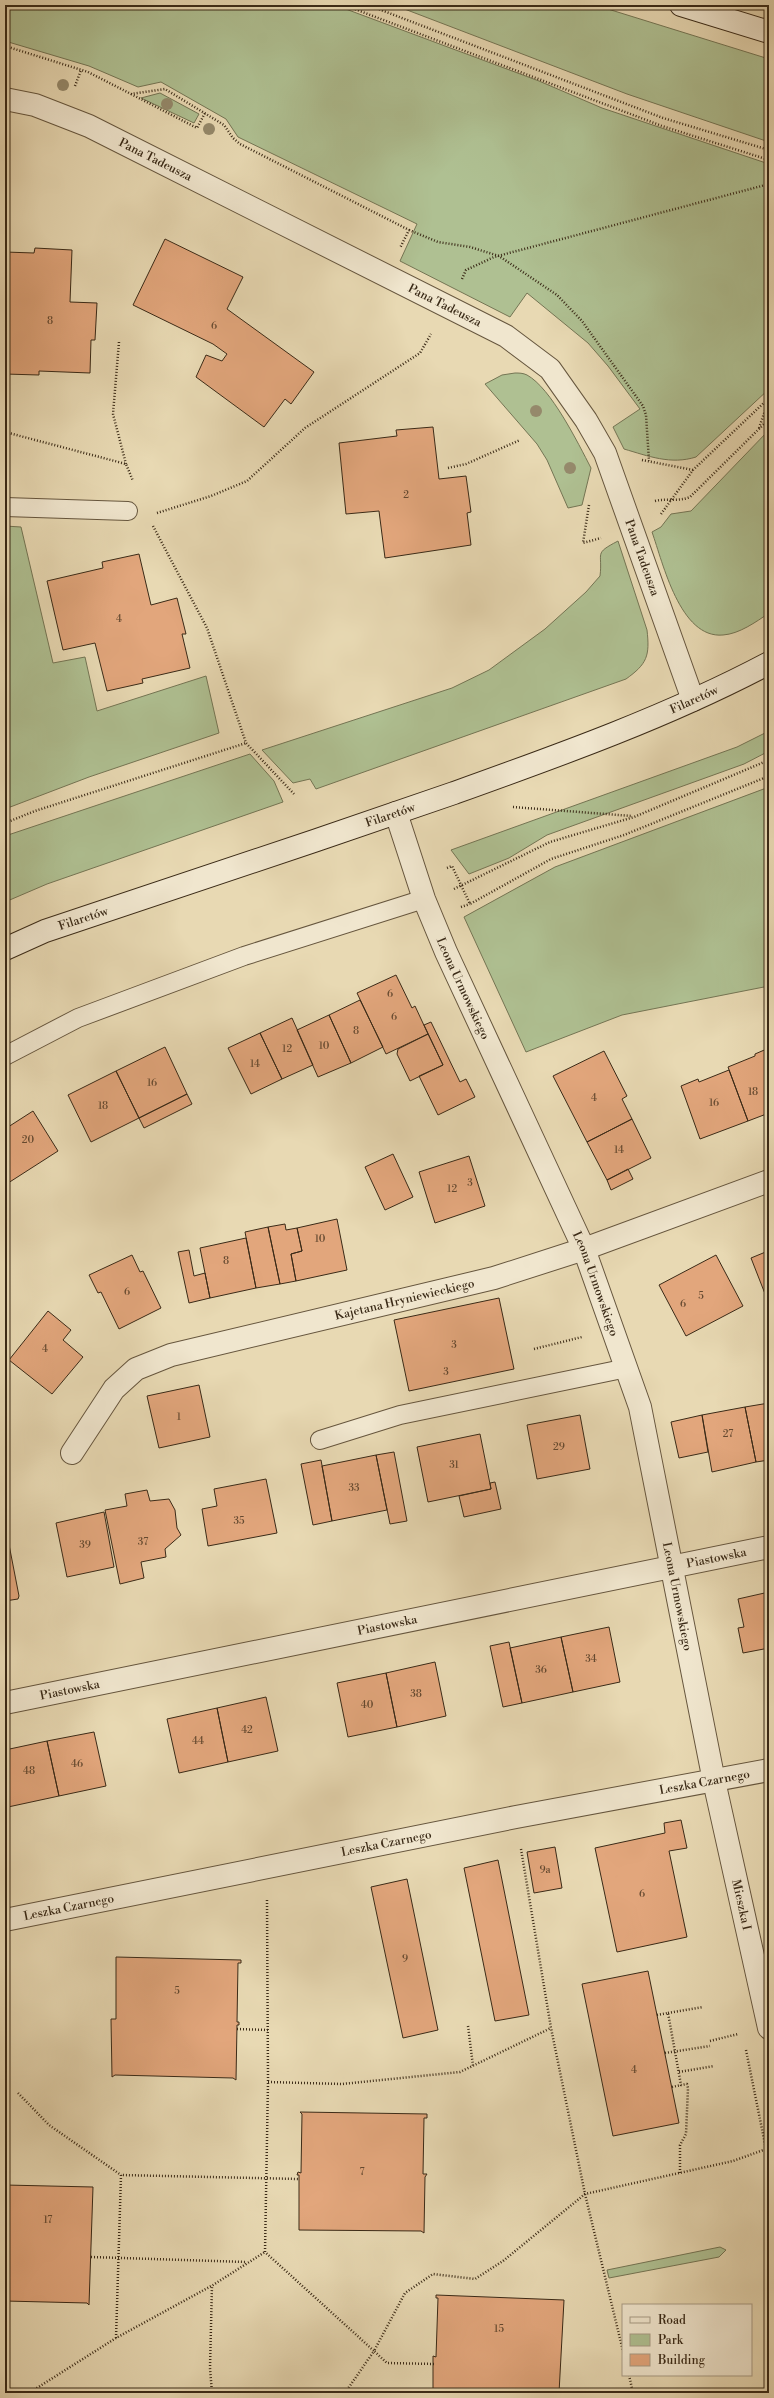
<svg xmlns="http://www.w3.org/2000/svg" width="774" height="2398" font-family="'Libre Bodoni',serif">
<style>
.green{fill:#afc092;stroke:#747554}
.building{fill:#e2a67c;stroke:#3a2a17}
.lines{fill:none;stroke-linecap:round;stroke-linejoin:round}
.lane-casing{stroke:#66563e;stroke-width:20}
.street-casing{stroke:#66563e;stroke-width:24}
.secondary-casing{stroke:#3a2a17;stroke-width:24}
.path{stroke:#3a2a17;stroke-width:2.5;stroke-dasharray:1 2;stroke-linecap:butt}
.lane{stroke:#f0e6ce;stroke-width:18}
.street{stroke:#f0e6ce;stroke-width:22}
.secondary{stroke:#f0e6ce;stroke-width:22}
.tree{fill:#95896b}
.labels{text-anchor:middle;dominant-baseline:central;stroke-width:3;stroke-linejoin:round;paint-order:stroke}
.number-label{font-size:10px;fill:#644930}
.street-label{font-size:12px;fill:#3a2a17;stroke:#f0e6ce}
</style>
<rect width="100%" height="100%" fill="#e8d9b3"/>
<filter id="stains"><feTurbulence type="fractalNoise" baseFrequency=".005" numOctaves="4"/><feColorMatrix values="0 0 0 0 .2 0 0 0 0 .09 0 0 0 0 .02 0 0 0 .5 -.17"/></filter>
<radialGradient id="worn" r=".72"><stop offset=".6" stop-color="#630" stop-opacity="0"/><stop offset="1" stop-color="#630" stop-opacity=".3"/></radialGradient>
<path class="green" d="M5,5H335L539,81L602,108L769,164V389L696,457C671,465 648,456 624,449L613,427L640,409L608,366L588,343L527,293L510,317L400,261L417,224L238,137L226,119L161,82L138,87L89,66L5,41Z
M394,5H595L769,59V142L627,94Z
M160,93L199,114L194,123L141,98Z
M515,373C519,373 523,373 527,375C551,388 578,443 591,468L582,505L568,508L547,460L537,444L485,384L502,375Z
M769,430V613C756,622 739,634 723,635C680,639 663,563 652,532L661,527L671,514L691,511Z
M5,526L21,527L53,663L85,657L97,711L206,676L219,733L89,777L5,809Z
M618,541L647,630C650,656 647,664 626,679L316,789L310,779L293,783L262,750L452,688L489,670L545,629L586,592L600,576C603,552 593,554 618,541Z
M769,731V751L744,764L547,835L509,858L469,874L451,850L737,747Z
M250,754L274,781L283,802L47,884L5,902V836Z
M769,787V986L622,1015L526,1052L464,917L555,867Z
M720,2247L726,2250L719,2257L609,2278L607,2270Z"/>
<path class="building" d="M165,239L243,277L227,309L314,372L291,404L285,399L264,427L196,377L206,355L222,361L227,354L213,344L133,305Z
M35,248L72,250L70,302L97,303L95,340H91L90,373L39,371V375L5,374V252L34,253Z
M433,427L439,479L466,476L471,512L467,513L471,545L385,558L379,511L346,514L339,443L397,436L396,430Z
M139,554L151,605L177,598L186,634H182L190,668L142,679L143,683L107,691L95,643L63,650L47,581L103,568L102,562Z
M396,975L412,1008L415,1006L428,1034L386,1054L357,993Z
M360,1000L383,1047L351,1063L329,1015Z
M329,1015L351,1063L318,1077L297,1030Z
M292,1018L313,1065L282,1079L260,1033Z
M431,1022L460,1082L466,1079L475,1097L438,1115L419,1076L443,1065L424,1025Z
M260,1033L282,1079L251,1094L228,1048Z
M428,1034L443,1065L410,1081L397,1054L398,1049Z
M165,1047L187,1094L139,1118L116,1071Z
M769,1048V1113L748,1121L728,1067L755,1056V1054Z
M604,1051L627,1096L622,1099L632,1119L587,1142L553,1076Z
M729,1070L748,1121L700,1139L681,1086L698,1079L699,1082Z
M116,1071L139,1118L91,1142L68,1095Z
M187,1094L192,1104L144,1128L139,1118Z
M33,1111L58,1151L5,1185V1129Z
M632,1119L651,1158L607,1180L587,1142Z
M393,1154L413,1197L385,1210L365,1167Z
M469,1156L485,1206L435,1223L419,1172Z
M628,1169L633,1179L611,1190L607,1180Z
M769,1213V1242L766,1233V1214Z
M337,1219L347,1270L296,1281L291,1254L302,1251L297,1228Z
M285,1224L286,1230L297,1228L302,1251L291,1254L296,1281L280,1284L268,1227Z
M268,1227L280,1284L256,1288L245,1232Z
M246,1238L256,1288L210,1298L200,1248Z
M189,1250L194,1276L205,1273L210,1298L189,1303L178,1252Z
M768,1251L769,1254V1304L751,1258Z
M132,1255L140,1272L143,1271L161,1308L119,1329L101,1292L98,1293L89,1275Z
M716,1255L743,1306L686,1336L659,1285Z
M499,1298L514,1369L409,1391L394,1320Z
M48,1311L71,1330L63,1340L83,1357L52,1394L9,1360Z
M199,1385L210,1437L159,1448L147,1396Z
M769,1403V1460L756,1462L745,1407Z
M745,1407L756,1462L712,1472L702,1415Z
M580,1415L590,1469L537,1479L527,1425Z
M702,1415L708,1452L679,1458L671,1422Z
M480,1434L491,1489L428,1502L417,1447Z
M394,1452L407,1521L390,1524L376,1455Z
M376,1455L387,1510L332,1521L322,1466Z
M321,1460L332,1521L313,1525L301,1464Z
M266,1479L277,1533L208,1546L202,1509L217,1506L214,1489Z
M495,1482L501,1509L464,1517L459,1496L491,1489L490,1483Z
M147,1490L150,1501L169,1499L175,1510L177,1528L181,1535L165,1549L166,1557L141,1562L144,1578L120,1584L105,1510L127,1506L125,1494Z
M104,1512L114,1567L67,1577L56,1523Z
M5,1524L19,1596L18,1599L5,1601Z
M769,1592V1648L743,1653L738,1628L744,1627L738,1599Z
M609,1627L620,1682L573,1692L561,1637Z
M561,1637L573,1692L522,1703L510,1648Z
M509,1642L522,1703L503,1707L490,1646Z
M435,1662L446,1716L397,1727L386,1673Z
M386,1673L397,1727L348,1737L337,1683Z
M266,1697L278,1751L228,1762L217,1708Z
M217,1708L228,1762L179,1773L167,1719Z
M94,1732L106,1786L59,1796L47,1741Z
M47,1741L59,1796L8,1807L5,1792V1750Z
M681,1820L687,1848L669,1851L687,1937L617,1952L595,1848L665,1833L664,1823Z
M555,1847L562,1888L534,1893L527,1852Z
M498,1860L529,2015L495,2021L464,1868Z
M407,1879L438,2030L403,2038L371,1887Z
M116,1957L241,1960V1963H238L237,2022H239V2025H237L236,2080L233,2078L115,2075L112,2077L111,2019H116Z
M648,1971L679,2123L613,2136L582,1984Z
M300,2112L427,2114V2118H424L423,2174H427L425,2177L424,2233L421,2231L299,2230V2175H297L298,2172L301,2173L302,2114Z
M5,2185L93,2187L89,2305L87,2303L5,2301Z
M436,2295L564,2300L559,2393H433V2356L436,2357L438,2298H436Z"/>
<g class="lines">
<defs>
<path id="lane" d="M5,507L128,511
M5,1056L78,1018L244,956L424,899
M320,1440L400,1415L627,1368"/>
<g id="street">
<path id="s1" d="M5,99L35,105L89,126L506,336L550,369L586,420L605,453L693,700"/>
<path id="s2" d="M396,813L424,899L446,952L584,1249L640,1407L714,1781L769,2028"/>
<path id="s3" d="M72,1453L114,1389L136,1369L171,1355L494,1278L584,1249L769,1181"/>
<path id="s4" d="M5,1703L769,1547"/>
<path id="s5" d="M5,1920L516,1817L769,1770"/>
</g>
<g id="secondary">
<path d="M681,5L769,32"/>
<path id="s6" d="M5,949L45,931C182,886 318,840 454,793C560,755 669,716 769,663"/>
</g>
</defs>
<use href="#lane" class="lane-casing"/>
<use href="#street" class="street-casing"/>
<use href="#secondary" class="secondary-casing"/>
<path class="path" d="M344,5L662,126L769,160
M368,5L663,118L769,150
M5,46L88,72L131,94L165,89L224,125L233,138L240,144L409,230L400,248
M75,86L81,70
M131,94L197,128L205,113
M409,230L438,242L470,247L499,256L557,295L582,321L643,406L646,415L649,461
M462,279L466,270L494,257L769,184
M119,342L113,414L126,464
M759,428L769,399
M5,432L126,464L133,481
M642,460L693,470
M448,468L466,464L520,440
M655,501C667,498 678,502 690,497L769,419
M589,505L583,543L601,538
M157,513L211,496L247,481L305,428L420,353L431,334
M661,514L693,470L769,398
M153,526L207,628L246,743L294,794
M513,807L632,816
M5,823L35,811L246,743
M447,868L452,866L470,904L551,859L624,835L769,776
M454,889L550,842L634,817L769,760
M461,907L470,904
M534,1349L582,1337
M521,1849L551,2028L585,2194L623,2351
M267,1900L268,2082L265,2252L374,2351L345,2393
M668,2013L703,2007
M657,2015L668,2013L681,2085L687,2084L688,2088L686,2134L680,2145V2173
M468,2026L473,2066
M237,2029L268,2030
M710,2041L738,2034
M746,2050L766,2149L769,2153
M665,2053L710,2046
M679,2072L714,2066
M268,2082L342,2084L460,2072L551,2028
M672,2087L681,2085
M18,2093L49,2125L121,2175
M91,2257L246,2262
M116,2338L121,2175L299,2179
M434,2364L387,2363L374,2351L405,2293L433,2274L475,2279L503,2261L585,2194L733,2161L769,2148
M629,2375L633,2393
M29,2393L116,2338L213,2285L265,2252
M212,2393L210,2368L212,2285"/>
<use href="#lane" class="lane"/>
<use href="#street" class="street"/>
<use href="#secondary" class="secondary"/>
</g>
<g class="tree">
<circle cx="63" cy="85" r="6"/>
<circle cx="167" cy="104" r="6"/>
<circle cx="209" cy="129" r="6"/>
<circle cx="536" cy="411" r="6"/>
<circle cx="570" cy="468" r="6"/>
</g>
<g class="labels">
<g class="number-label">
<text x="50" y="321">8</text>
<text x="214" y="326">6</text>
<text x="406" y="495">2</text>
<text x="119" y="619">4</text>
<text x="390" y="994">6</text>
<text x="394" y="1017">6</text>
<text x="356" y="1031">8</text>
<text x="324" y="1046">10</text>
<text x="287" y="1049">12</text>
<text x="255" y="1064">14</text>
<text x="152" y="1083">16</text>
<text x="753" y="1092">18</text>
<text x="594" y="1098">4</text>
<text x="714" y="1103">16</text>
<text x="103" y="1106">18</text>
<text x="28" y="1140">20</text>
<text x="619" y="1150">14</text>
<text x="470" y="1183">3</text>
<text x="452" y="1189">12</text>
<text x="320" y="1239">10</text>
<text x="226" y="1261">8</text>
<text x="127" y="1292">6</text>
<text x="701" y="1296">5</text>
<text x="683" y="1304">6</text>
<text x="454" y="1345">3</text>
<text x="45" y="1349">4</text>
<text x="446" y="1372">3</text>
<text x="179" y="1417">1</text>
<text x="728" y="1434">27</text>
<text x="559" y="1447">29</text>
<text x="454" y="1465">31</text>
<text x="354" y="1488">33</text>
<text x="239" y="1521">35</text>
<text x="143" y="1542">37</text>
<text x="85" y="1545">39</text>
<text x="591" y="1659">34</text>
<text x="541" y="1670">36</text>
<text x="416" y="1694">38</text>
<text x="367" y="1705">40</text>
<text x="247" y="1730">42</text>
<text x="198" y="1741">44</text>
<text x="77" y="1764">46</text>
<text x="29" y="1771">48</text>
<text x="545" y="1870">9a</text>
<text x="642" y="1894">6</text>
<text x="405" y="1959">9</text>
<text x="177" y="1991">5</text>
<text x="634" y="2070">4</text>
<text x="362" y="2172">7</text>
<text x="48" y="2220">17</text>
<text x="499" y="2329">15</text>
</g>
<g class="street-label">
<text stroke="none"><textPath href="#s1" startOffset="163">Pana Tadeusza</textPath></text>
<text stroke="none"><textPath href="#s1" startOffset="487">Pana Tadeusza</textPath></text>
<text stroke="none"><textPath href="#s1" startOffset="822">Pana Tadeusza</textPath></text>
<text stroke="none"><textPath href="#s6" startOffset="733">Filaretów</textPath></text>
<text stroke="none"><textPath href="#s6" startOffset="408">Filaretów</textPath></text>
<text stroke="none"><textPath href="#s6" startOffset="84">Filaretów</textPath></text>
<text stroke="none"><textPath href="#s2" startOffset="188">Leona Urmowskiego</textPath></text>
<text stroke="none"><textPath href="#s2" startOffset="512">Leona Urmowskiego</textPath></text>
<text stroke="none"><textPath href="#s3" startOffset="384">Kajetana Hryniewieckiego</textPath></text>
<text stroke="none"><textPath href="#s4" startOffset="726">Piastowska</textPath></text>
<text stroke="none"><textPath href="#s2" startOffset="836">Leona Urmowskiego</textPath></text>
<text stroke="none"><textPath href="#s4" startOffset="390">Piastowska</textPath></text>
<text stroke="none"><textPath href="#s4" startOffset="66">Piastowska</textPath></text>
<text stroke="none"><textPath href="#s5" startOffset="713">Leszka Czarnego</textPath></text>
<text stroke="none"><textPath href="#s5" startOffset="389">Leszka Czarnego</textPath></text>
<text stroke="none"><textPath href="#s2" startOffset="1151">Mieszka I</textPath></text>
<text stroke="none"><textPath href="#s5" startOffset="65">Leszka Czarnego</textPath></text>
</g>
</g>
<rect width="774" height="2398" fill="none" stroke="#e8d9b3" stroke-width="20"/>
<rect x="6" y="6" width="762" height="2386" fill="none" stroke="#3a2a17" stroke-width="2"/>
<rect x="10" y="10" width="754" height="2378" fill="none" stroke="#3a2a17"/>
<rect x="622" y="2304" width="130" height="72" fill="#f0e6ce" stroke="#a79b85"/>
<rect x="630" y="2317" width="20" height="6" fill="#f0e6ce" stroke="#a79b85"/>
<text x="658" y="2324" font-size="12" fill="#3a2a17">Road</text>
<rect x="630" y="2334" width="20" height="12" fill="#afc092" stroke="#a79b85"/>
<text x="658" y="2344" font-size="12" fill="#3a2a17">Park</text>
<rect x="630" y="2354" width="20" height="12" fill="#e2a67c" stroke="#a79b85"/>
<text x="658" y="2364" font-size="12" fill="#3a2a17">Building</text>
<rect width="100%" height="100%" filter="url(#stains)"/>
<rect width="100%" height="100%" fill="url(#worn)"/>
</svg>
